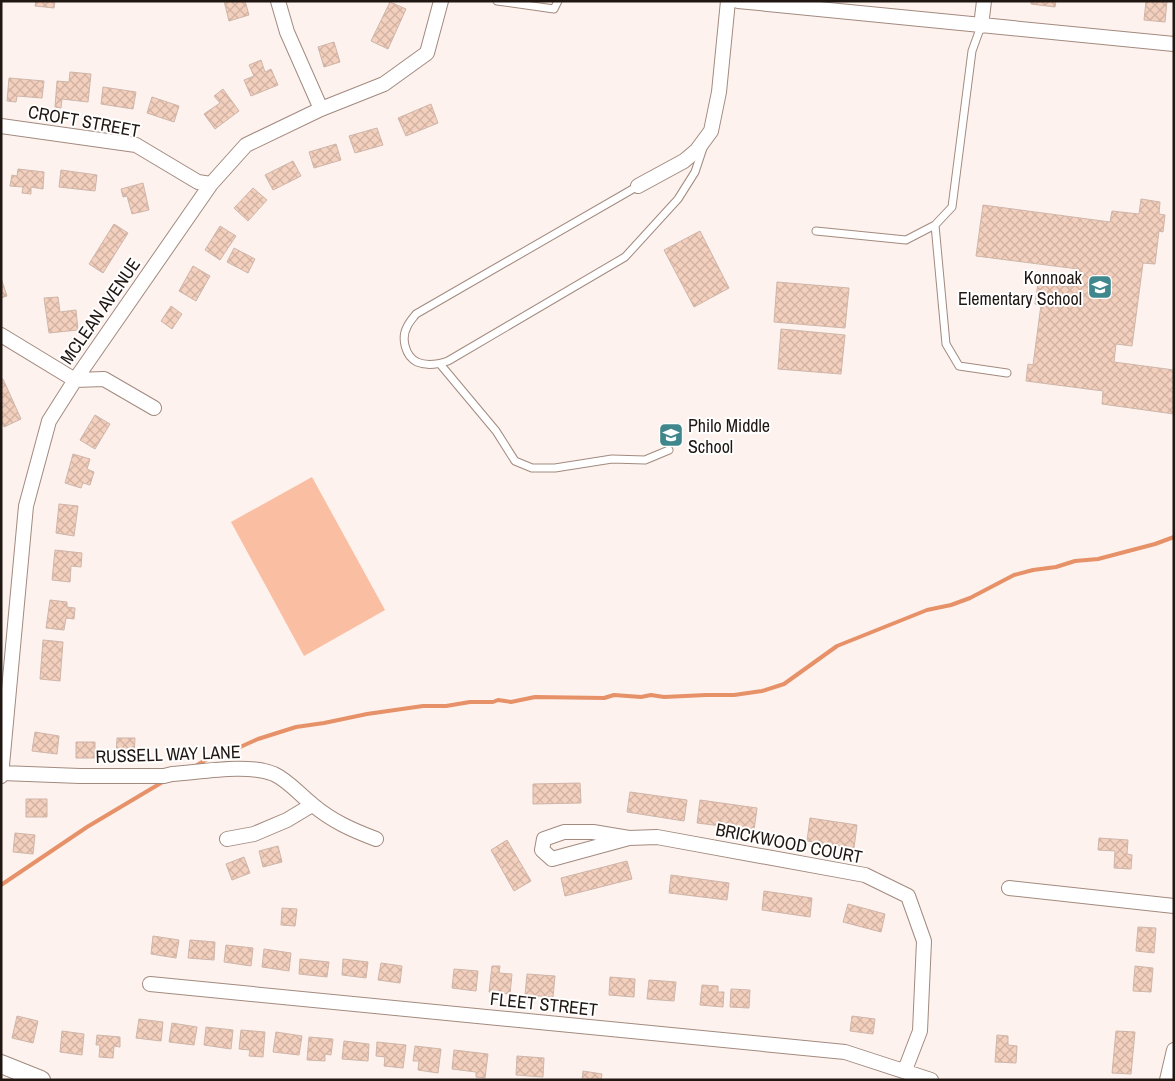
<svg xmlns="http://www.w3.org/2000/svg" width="1175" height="1081" font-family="'Archivo Narrow',sans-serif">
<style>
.grass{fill:#fabea3}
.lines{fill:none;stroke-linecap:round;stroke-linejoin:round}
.stream{stroke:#e79169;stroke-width:4}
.building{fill:url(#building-cross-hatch);stroke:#cfb6aa}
.service-casing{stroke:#a28a7f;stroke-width:9}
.minor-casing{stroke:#a28a7f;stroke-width:16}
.tertiary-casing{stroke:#a28a7f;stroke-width:20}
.service{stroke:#fff;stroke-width:7}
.minor{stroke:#fff;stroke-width:14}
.tertiary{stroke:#fff;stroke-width:18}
.labels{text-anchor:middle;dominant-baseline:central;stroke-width:4;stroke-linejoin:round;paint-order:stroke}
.street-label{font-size:18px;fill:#201713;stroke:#fff}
.poi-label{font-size:18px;fill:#201713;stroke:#fff;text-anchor:end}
</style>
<defs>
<pattern id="building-cross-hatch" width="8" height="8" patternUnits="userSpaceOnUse" patternTransform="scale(1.25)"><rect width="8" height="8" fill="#f3cfbe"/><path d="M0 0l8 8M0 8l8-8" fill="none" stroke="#d0b1a2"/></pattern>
</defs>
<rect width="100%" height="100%" fill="#fdf2ed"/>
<path class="grass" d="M312,477L385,610L304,656L231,522Z"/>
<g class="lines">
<path class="stream" d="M194,767L212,756L229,752L258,739L296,727L324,723L367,714L423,706H446L470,702H493L498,700L511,702L535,697L604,698L614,695L641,697L651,695L664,697L706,695H734L762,691L784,684L837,646L927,610L951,605L970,598L1014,575L1033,570L1056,567L1075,561L1098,559L1155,544L1174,537
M1,885L87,827L166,780"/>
</g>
<path class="building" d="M36,1H55L54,8L35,6Z
M224,1H245L249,15L229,21Z
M1031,1H1056L1055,7L1031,4Z
M1146,1H1167L1165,22L1144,20Z
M390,2L406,9L388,49L371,41Z
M334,42L340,62L324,67L318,47Z
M261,60L265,72L271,69L278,85L251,96L244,80L254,76L249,65Z
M70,72L91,74L88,102L62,99L61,108L55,107L57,81L69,82Z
M9,78L44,81L42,98L17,96L16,102L7,101Z
M103,87L136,92L133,109L101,104Z
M223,89L239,111L215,129L204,114L220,103L214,96Z
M152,97L179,106L174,122L147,113Z
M431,104L438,123L406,136L398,118Z
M377,128L383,145L355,153L349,136Z
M336,144L341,160L314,168L309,152Z
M293,161L301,176L273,190L265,175Z
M18,169L44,172L43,189L31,187V194L22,193L23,187L10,186L12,175L17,176Z
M61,170L97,175L95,191L59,187Z
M143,183L149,210L132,214L127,196L123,197L121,189Z
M253,188L267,200L248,221L234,208Z
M1141,199L1160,202L1159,214L1165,215L1163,232L1159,231L1155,264L1143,263L1132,346L1116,344L1114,362L1174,370V414L1102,404L1103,391L1026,381L1028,364L1033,365L1041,305L1035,304L1038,283L1071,287L1072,281H1077L1078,269L976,256L983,205L1110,222L1112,211L1139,214Z
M114,224L128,233L103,273L89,264Z
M220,226L236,236L220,260L205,250Z
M700,231L729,288L694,307L664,250Z
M234,248L255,259L248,273L227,262Z
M193,266L210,276L196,301L179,291Z
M1,278L7,296L1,298Z
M777,282L849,288L845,328L774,322Z
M58,297L60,312L76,310L78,330L49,333L44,298Z
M171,306L182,314L172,329L161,321Z
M781,329L845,335L841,374L778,369Z
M3,379L21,419L4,427L1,421V380Z
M95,415L110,424L95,449L80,440Z
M73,454L90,459L87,469L94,472L90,485L83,483L81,488L65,483Z
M59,504L78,506L74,536L56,533Z
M55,550L82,553L81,567L71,566L70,582L52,580Z
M50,600L67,602V607L75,608L74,619L66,618L64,630L46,628Z
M43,640L63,642L60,681L40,679Z
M35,732L59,736L57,754L32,751Z
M117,738H135L134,756H116Z
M76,742H95V758H76Z
M580,783L581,803L533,804V784Z
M630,792L687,800L684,821L627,812Z
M26,799H47V817H26Z
M700,800L757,808L754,830L697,823Z
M810,818L857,825L854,848L807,841Z
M15,833L35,835L33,854L13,852Z
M1099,838L1128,840L1127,854L1132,855L1131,869L1114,868L1115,851L1098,850Z
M507,840L531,881L514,891L491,850Z
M278,846L282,862L263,867L259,851Z
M244,857L250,873L232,880L226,864Z
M627,861L632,879L565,896L561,878Z
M671,875L729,883L727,900L669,893Z
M764,891L812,898L810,917L762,910Z
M848,904L885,914L881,932L843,922Z
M282,908L297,909L295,926L281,925Z
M1138,927L1156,928L1154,953L1136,951Z
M153,936L179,940L176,958L151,954Z
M190,940L215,942L214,960L188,958Z
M226,945L253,948L251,966L224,962Z
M264,949L291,953L289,971L262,967Z
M300,959L329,962L327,977L299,974Z
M343,959L368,962L366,978L342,975Z
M381,963L402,966L400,983L378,980Z
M492,966H500L499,973L512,974L510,994L489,992Z
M1135,966L1153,968L1151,992L1133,991Z
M454,969L478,971L476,991L452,988Z
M527,974L555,976L553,997L525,995Z
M610,977L635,979L634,997L609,995Z
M649,980L676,982L674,1001L647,999Z
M702,985L718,986V992H724L723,1007L700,1005Z
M731,989L750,990L749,1008L730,1007Z
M17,1016L38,1021L33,1043L12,1038Z
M852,1016L875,1019L873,1034L850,1031Z
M139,1019L163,1022L161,1041L136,1038Z
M172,1023L197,1027L194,1045L169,1042Z
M206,1027L233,1030L231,1049L204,1045Z
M241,1030L265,1032L263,1057L249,1056L250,1050L239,1049Z
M62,1031L84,1034L82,1055L60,1052Z
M1116,1031L1135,1032L1131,1074L1112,1073Z
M276,1032L302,1036L299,1055L273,1052Z
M97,1035L120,1037V1047L114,1046L113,1058L99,1057L100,1045H96Z
M997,1035L1008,1036V1045L1017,1046L1016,1063L995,1062Z
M309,1037L333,1039L331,1055L325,1054V1061L307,1060Z
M344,1041L369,1044L368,1061L342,1059Z
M377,1042L406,1045L403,1068L384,1066L385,1057L376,1056Z
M415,1046L441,1049L438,1073L418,1070L419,1061H413Z
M454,1050L488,1054L485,1078L476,1077V1072L452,1069Z
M517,1056L544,1058L543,1077L516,1075Z
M583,1071L602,1074L601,1080H582Z"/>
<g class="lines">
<defs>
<path id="service" d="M497,1L554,9L558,1
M638,186L416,314C413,318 409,322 407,327C401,338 405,356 417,362C426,366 439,364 448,361L625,257L678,199L695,172L703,148
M935,225L946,344L959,366L1007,373
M816,231L906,240L935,225L952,207L972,51L981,26
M440,364L496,431L515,461L532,468H555L612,459L645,460L669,450"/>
<path id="minor" d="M278,1L287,32L321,109
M738,1L1174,44
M981,26L984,1
M1,126L136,145L198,182L211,184
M638,186L684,161L697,150L711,131L719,92L728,1
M1,335L75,380L104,379L154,408
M2,773L80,776H164L172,774C201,772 248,763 274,774C289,781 300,795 313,805C332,821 352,830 376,839
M1,776L26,506L49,421L75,380L211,184L246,145L321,109L384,84L427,53L441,1
M629,838L552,859L542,850L544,839L564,832H593L629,838L657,837L865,875L908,896L924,941L920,1031L905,1070
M227,839L254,834L287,820L312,805
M1009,888L1174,906
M150,984L845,1052L931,1080
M1167,1080L1174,1050"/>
<path id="tertiary" d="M1,1064L41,1080"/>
</defs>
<use href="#service" class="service-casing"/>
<use href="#minor" class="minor-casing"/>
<use href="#tertiary" class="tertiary-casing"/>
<use href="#service" class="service"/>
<use href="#minor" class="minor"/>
<use href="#tertiary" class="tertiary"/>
</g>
<defs>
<symbol id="school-square" viewBox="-11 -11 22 22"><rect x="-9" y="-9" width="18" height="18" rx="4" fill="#40878d" stroke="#fff"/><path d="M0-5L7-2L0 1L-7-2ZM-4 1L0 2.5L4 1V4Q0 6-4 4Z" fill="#fff"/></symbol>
</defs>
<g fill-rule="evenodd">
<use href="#school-square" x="1086" y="273" width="28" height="28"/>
<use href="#school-square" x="657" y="421" width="28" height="28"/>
</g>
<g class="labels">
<g class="street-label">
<text transform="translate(84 121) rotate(10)">CROFT STREET</text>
<text transform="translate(100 311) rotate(-55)">MCLEAN AVENUE</text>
<text transform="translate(168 754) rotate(-2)">RUSSELL WAY LANE</text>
<text transform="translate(789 843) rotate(11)">BRICKWOOD COURT</text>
<text transform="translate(544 1004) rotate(6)">FLEET STREET</text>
</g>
<g class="poi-label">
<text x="1082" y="277">Konnoak<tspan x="1082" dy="21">Elementary School</tspan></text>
<text x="688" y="425" text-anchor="start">Philo Middle<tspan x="688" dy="21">School</tspan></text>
</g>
</g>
<rect width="1175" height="1081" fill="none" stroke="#201713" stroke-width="5"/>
</svg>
